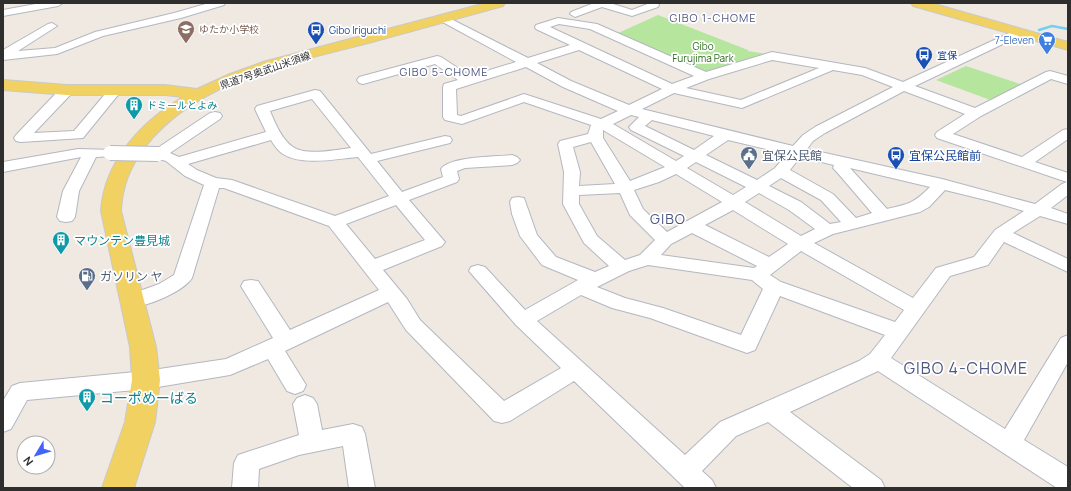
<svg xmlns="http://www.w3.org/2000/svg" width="1071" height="491" font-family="Manrope,'Noto Sans JP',sans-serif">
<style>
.green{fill:#b6e59e}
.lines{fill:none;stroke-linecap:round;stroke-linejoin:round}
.stream{stroke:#75cff0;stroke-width:2.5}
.minor-casing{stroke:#b4b7c1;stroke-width:2}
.major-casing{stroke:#c9c9c9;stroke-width:2}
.minor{fill:#fff;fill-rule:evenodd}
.major{fill:#f2d163;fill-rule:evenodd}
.minor-bridge-casing{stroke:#b4b7c1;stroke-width:16;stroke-linecap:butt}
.minor-bridge{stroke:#fff;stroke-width:14}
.labels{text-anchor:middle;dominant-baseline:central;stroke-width:3.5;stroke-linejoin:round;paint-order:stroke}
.far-education-label{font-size:10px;fill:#785e54;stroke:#fff;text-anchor:start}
.far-transit-label{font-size:10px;fill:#164399;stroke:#fff;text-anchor:start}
.far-shop-label{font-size:10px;fill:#366cbe;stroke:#fff;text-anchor:end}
.far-park-label{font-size:10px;fill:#2c6e1b;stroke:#fff}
.far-street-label{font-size:10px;fill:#2e2e2e;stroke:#fff}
.far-culture-label{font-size:10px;fill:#0d838f;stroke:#fff;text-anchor:start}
.far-neighbourhood-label{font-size:11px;letter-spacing:1px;fill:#4d5680;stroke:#fff}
.service-label{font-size:12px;fill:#4e5e75;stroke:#fff;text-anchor:start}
.transit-label{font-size:12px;fill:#164399;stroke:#fff;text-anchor:start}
.culture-label{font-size:12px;fill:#0d838f;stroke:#fff;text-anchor:start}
.quarter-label{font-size:14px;letter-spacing:1px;fill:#4d5680;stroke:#fff}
.near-culture-label{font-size:14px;fill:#0d838f;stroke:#fff;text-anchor:start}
.near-neighbourhood-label{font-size:16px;letter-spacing:1px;fill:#4d5680;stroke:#fff}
</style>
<rect width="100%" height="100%" fill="#efe9e1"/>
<path class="green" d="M658,15L748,50V51L767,54L708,71H700L616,34Z
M966,66L1023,85L993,101L936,80Z"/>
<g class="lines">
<path class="stream" d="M1039,30L1052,26L1068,29"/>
<defs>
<path id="minor" d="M41,3H63L58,6L3,16V10Z
M209,3H225L224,5L181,18L103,36L57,54L3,60V50L48,24L52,23L57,26L18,51L55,48L95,32L174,13Z
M594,3H610L632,10L650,3H658L659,5L658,7L632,16L602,7L575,17L570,14L571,12Z
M443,15L528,58L570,45L536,29L535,27L536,25L558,18L597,24L706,72L772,52L865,68L903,82L1016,30H1024L1026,32L1024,34L915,86L975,108L1046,72L1050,71L1068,76V84L1051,79L981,116L953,134L1022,157L1063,130L1068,129V139L1035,162L1068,173V195L1051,208L1068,214V224L1040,216L1013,233L1068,259V272L1004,242L988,265L950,276L891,358L1005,429L1061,338L1068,335V362L1024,440L1068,467V488H1057L878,371L790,412L881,480L885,488H853L768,422L736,436L702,471L712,480L716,488H685L574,381L510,421L502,423L494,421L406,330L388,302L285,351L306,385L303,391L295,394L287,391L268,359L230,375L146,389L27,400L11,429L3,432V401L12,386L20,383L146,371L226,359L273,338L241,286L244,281L251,280L258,281L290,330L379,290L329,226L224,188H219L192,278C183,292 142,310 126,306L123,301L126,296L159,284L174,275L204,185L185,176L166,161L153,157L150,154L153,151L210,113L215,112L220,113L222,116L220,119L170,153L179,157L266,132L255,109L257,106L315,90L320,91L371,154L445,136L450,137L452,140L450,143L377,161L402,192L443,177L441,169C450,156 496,157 512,155L517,157L520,160L517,163L512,165L465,168L457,171L459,179L457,182L409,200L445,242L442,246L383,270L407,299L420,320L504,401L561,368L516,325L469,271L471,267L478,265L485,267L525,310L578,280L542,265L520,236L512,214L510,202L512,198L518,197L524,198L537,235L556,257L595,272L609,266L584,243L563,204L564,172L558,144L560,141L588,134L591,125L524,102L462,124L445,120L443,117V87L444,84L458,80L435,64L363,84L359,83L357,80L359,77L437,56L441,57L470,76L516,62L439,20L438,18ZM559,24L590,29L694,76L672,84L550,27ZM579,50L662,89L629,105L571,81L537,63ZM772,60L819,68L741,100L686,88L709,79ZM526,67L563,87L618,111L601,119L524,94L461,116L457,115L456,89ZM833,70L862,75L893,87L815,127L803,135L793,146L642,109L674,93L742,108ZM904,91L965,114L937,132L935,135L937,138L1067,182L1062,184L1035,204L942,179L807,149L813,141L825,133ZM312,99L351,148C336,150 305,156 293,147C282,140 275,123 270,111ZM631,115L639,117L629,127L631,130L684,156L676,161L613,124ZM652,120L714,136L694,150L645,126ZM603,130L665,167L630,181L603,138ZM271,140C274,145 278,151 283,154C302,166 336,159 358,157L389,196L335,216L232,180L216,178L197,170L188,164ZM728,140L787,154L775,168L757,180L706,155ZM591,142L615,184L579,186L580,172L573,147ZM800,157L834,165L833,168L836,171L872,213L856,218L833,194L790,170ZM696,162L746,187L733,195L687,168ZM850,168L930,187C914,203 909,204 887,209ZM676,174L722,202L667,232L643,209L634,190L659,182ZM781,178L821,200L841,222L830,224L801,202L769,186ZM945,190L990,201L1024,211L995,230L974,257L936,268L913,298L814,243L833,234L920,212L929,207ZM620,193L630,215L655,240L640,255L625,260L597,236L579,204V195ZM759,193L789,210L815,229L801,236L745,202ZM396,205L425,240L375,259L346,224ZM733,210L788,244L769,257L705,225ZM692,233L757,266L754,268L661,255L671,244ZM801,251L904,310L895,322L781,282L770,275ZM648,265L752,280L763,289L741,335L663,308L625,298L597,287L629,271ZM581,295L612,308L650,318L747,353L755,350L780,296L885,335L870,354L859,361L720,422L685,455L537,321Z
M67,86L72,87L73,90L72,93L34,133L74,131L111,87H121L122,90L83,138L21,142L16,141L14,138L16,135L62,87Z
M78,149L115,150L117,153L115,156L96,157L79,191L75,217L72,221L66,222L60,221L57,217L63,191L81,157L3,172V162Z
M305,395L313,398L317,404L322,430L353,424L362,427L365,434L375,488H349L343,446L299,455L259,469L258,488H232L234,463L238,455L299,435L293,404L297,398Z"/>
<path id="major" d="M486,3H505L503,6C460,18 416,30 372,42C293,63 198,79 145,147C130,167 122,186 121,211L156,347L160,380L155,422L134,488H102L125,422L132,380L130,347L101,211C104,161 142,121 183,97L165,95H67L3,90V80L67,85H165L197,89L230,74L263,62Z
M911,3H931L1068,42V50L913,6Z"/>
</defs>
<use href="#minor" class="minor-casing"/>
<use href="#major" class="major-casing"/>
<use href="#minor" class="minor"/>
<use href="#major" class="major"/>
<defs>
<path id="minor-bridge" d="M110,153L158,154"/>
</defs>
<use href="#minor-bridge" class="minor-bridge-casing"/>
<use href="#minor-bridge" class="minor-bridge"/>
</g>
<defs>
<symbol id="school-pin" viewBox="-11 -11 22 30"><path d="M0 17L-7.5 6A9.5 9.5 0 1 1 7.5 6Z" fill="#8d6e63" stroke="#fff"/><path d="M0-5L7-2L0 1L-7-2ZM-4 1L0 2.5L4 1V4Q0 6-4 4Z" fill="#fff"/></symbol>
<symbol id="bus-pin" viewBox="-11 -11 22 30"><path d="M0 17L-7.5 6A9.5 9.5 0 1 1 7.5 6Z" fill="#1a4fb4" stroke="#fff"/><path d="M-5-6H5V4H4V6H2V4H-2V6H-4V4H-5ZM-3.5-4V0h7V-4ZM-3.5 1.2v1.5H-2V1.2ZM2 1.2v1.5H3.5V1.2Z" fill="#fff"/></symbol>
<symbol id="supermarket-pin" viewBox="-11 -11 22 30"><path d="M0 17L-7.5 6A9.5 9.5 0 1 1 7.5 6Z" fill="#3f7fe0" stroke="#fff"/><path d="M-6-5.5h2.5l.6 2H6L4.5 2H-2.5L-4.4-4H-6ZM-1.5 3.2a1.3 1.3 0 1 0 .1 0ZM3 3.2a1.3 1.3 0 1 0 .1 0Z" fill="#fff"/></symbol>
<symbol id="building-pin" viewBox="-11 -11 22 30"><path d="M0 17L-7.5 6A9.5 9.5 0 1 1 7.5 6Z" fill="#0f9aa8" stroke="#fff"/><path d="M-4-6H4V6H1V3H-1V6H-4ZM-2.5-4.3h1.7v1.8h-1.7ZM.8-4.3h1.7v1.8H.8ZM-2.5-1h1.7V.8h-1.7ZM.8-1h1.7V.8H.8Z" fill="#fff"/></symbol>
<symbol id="civic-pin" viewBox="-11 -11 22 30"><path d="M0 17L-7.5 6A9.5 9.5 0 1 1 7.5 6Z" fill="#5c6f8a" stroke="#fff"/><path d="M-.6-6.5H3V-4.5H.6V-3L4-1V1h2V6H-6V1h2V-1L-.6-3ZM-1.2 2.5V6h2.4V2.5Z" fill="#fff"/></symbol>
<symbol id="fuel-pin" viewBox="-11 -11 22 30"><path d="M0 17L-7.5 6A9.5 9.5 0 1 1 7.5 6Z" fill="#5c6f8a" stroke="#fff"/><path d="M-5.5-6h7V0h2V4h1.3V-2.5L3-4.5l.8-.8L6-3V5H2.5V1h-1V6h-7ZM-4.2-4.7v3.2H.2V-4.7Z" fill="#fff"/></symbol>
</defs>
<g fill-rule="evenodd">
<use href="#school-pin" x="176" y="19" width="20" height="27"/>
<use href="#bus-pin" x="306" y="20" width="20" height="27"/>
<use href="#supermarket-pin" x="1037" y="30" width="20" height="27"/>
<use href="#bus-pin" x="914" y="45" width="20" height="27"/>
<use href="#building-pin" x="124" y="95" width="20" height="27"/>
<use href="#civic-pin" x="739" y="145" width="20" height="27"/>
<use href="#bus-pin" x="886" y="145" width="20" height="27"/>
<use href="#building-pin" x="51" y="230" width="20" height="27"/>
<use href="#fuel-pin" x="77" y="266" width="20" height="27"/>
<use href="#building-pin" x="77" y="387" width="20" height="27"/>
</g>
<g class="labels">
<g class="far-education-label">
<text x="199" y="29">ゆたか小学校</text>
</g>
<g class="far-transit-label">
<text x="329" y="30">Gibo Iriguchi</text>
<text x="937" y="55">宜保</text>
</g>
<g class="far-shop-label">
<text x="1034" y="40">7-Eleven</text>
</g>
<g class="far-park-label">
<text x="703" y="46">Gibo<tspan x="703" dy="12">Furujima Park</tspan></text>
</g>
<g class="far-street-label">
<text transform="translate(265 70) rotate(-19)">県道7号奥武山米須線</text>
</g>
<g class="far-culture-label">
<text x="147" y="105">ドミールとよみ</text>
</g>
<g class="far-neighbourhood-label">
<text x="713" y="17">GIBO 1-CHOME</text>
<text x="444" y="71">GIBO 5-CHOME</text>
</g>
<g class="service-label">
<text x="762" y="155">宜保公民館</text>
<text x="100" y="276">ガソリン ヤ</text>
</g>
<g class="transit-label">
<text x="909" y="155">宜保公民館前</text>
</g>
<g class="culture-label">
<text x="74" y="240">マウンテン豊見城</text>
</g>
<g class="quarter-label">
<text x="668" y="218">GIBO</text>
</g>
<g class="near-culture-label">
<text x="100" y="397">コーポめーばる</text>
</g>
<g class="near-neighbourhood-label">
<text x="966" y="368">GIBO 4-CHOME</text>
</g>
</g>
<rect width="1071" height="491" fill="none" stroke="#2e2e2e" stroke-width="8"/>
<g transform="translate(36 455) rotate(232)"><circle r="19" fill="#ffffff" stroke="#ababab"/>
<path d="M0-3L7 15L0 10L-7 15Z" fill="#4264fb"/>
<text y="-6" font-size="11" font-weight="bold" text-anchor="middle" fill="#2e2e2e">N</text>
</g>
</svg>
